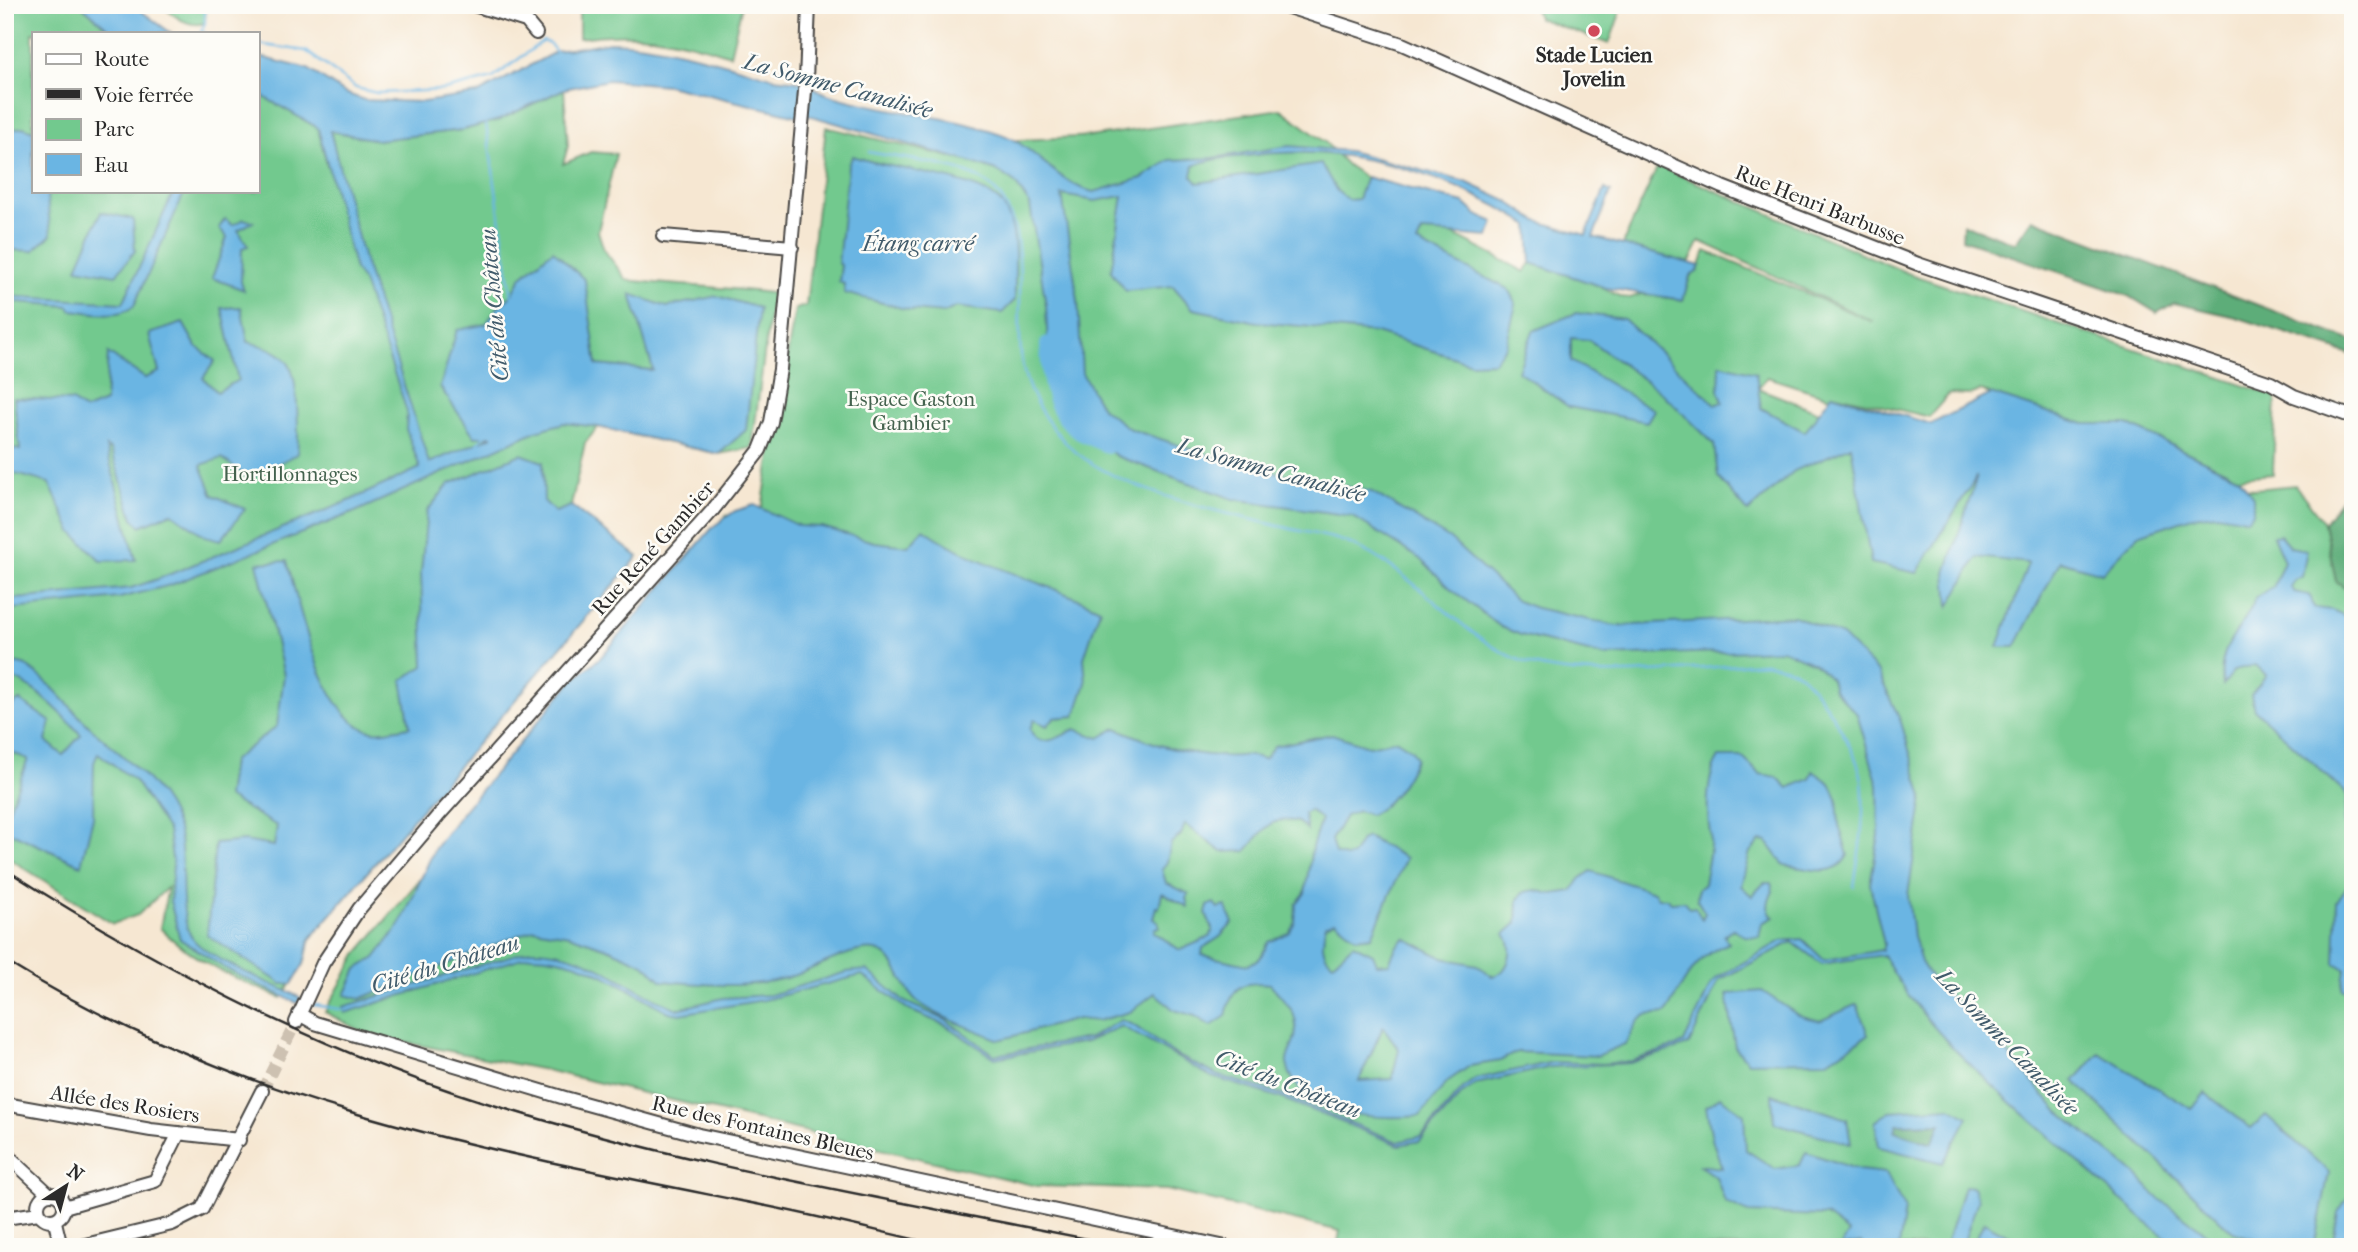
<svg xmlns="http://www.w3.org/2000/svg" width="2358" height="1252" font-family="'IM FELL French Canon',serif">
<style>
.green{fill:#72c98e;stroke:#4e7a5c;stroke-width:2}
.forest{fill:#5dad79;stroke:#446c52;stroke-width:2}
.water{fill:#6ab5e3;stroke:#4a7087;stroke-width:2;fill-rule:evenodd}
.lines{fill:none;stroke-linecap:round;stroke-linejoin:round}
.stream{stroke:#6ab5e3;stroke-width:2.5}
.river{stroke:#6ab5e3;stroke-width:18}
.minor-tunnel{stroke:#cdc1b1;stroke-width:12;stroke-dasharray:12 6;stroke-linecap:butt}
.minor-casing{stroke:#494744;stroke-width:16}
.minor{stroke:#fff;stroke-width:12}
.rail{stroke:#2b2b2b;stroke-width:2.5}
.poi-dot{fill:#d1495b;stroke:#fdfcf7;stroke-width:2.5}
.labels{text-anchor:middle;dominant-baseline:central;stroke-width:5;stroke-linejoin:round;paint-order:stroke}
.poi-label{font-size:21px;font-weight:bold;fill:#2b2b2b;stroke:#fdfcf7}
.street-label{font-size:21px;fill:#2b2b2b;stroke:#fdfcf7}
.park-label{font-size:21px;fill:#44624e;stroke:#fdfcf7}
.water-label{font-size:23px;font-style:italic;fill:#415b6b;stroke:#fdfcf7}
</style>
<rect width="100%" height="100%" fill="#fdfcf7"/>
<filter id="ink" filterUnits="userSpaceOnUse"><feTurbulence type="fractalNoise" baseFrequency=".0143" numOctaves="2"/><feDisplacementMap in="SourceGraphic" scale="14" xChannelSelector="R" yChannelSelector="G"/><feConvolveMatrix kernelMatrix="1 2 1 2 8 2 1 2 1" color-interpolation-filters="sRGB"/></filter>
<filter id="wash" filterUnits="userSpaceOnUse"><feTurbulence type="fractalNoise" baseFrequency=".00686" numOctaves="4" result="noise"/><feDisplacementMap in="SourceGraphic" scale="28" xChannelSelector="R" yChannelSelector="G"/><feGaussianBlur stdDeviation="1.57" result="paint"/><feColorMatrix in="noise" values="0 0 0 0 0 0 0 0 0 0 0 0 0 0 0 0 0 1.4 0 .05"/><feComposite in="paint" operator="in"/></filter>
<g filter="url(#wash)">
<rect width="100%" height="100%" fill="#f6e7d2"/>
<path class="green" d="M5,5H81L113,33H33V191H257V93L318,128L327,165L338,164L330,130L377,140L463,130L499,120L564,89L568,146L563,164L591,152L616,154L598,231L604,250L627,280C678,286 727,287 778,294L771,302L752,448L719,454L598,427L585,443L571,506L638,557L310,939L304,964L281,998C238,979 194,963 160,928L168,887L138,915L113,924L5,856Z
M161,5H206L205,23C188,28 174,16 161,5Z
M585,5H742L730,55C679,38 633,29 579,38V12Z
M1534,5H1623L1609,44L1538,18Z
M1281,109L1326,143L1347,165L1436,226L1525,272L1531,263L1578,276L1621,297L1630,298L1641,294L1683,300L1690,276L1697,272L1706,251L1874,322L1700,241L1689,263L1622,245L1658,166L1910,274L2276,396L2273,474L2239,477L2127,424H2084L1981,391L1969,395L1949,394L1929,417L1833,394L1830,397L1767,377L1758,388L1855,426L2045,463L2254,489L2295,485L2324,523L2336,581L2353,593V1247H1337L1340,1231L1167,1190L1037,1186L545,1070L368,1035L325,1012L357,954L726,516L762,508L795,309L806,306L826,127L959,159L985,142L1095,136Z"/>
<path class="forest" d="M2032,219L2353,341V355L2236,317L2174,303L2157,313L2129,296L1962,239L1963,224L2015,243Z
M2353,483V593L2336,581L2324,523Z
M1942,1123L1933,1144L1895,1132L1896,1124Z"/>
<path class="water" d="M81,5H133L171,33H113Z
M610,42C667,44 720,62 775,78C784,80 793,79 801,82C811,85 820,92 830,95C886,113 945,114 1001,134C1035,146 1058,185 1094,192L1142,178L1170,160L1213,158L1289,146L1349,151L1466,182L1507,201L1537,221L1586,235L1605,189L1611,192L1593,237L1700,266L1697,272L1690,276L1683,300L1606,288L1531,263L1529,225C1446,173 1345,142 1247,156C1230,158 1209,158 1194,166L1192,176L1198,183L1321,164L1337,191L1348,200L1358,199L1366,177L1464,203L1477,215L1494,222L1489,237L1422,232L1417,243L1508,289L1516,304L1506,346L1494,362L1471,363L1376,333L1257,322L1193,309L1173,286L1126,291L1111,271L1123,196L1095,201L1062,195L1078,301L1082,373L1102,408L1130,429L1236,464L1372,492L1450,539L1517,601L1536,608L1616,626L1794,616L1842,636L1878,672L1901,722L1923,797L1908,895L1913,936L1921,962L1931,978L2005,1050L2059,1112L2135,1173L2156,1196L2224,1247H2180L2153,1228C2116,1195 2078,1162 2041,1129C1982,1077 1921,1025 1883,955L1822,964L1792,942L1719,980L1689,1045L1630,1063L1551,1067L1476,1084L1462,1094L1420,1141L1399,1145L1278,1097L1212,1077L1121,1026L1086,1042L995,1058L945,1025L909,1010L862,975L764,1000L680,1014L669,1012C625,988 582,955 529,956L345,1013L343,1007L530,950C586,948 628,989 678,1009L723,998L770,995L847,972L867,970L903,1001L946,1020L995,1055L1089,1038L1121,1020L1133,1025L1176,1055L1217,1075L1275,1092L1398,1142L1422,1136L1463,1088L1475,1079L1553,1062L1603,1064L1632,1061L1684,1043L1711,984L1718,977L1781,941L1802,939L1824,960L1882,950L1884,944L1870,884L1879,835L1878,785L1857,714L1834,690L1831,679L1814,663L1784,650L1604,656L1521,635L1501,627L1451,589L1420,559L1352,516L1233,499L1116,456L1074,421L1053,383L1048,357L1046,306L1030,205L1015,183L999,172L970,162L808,115L797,116L667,85L608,80L564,89L499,120L463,130L377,140L330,131L364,260L429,463L493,436L475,437L440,387L457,330L486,324L498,307L512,295L521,277L553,250L585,280L597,365L653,370L631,294L667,307L717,296L759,308L746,430L719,454L598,427L564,423L536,431L355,512L171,585L120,598L5,610V600L131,588L158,579L351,500L420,468L406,429L407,412L402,396L363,282L355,270L318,128L257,93V56L308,69L345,93L364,100L423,102L477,94L557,51Z
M23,127L33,131V191H50L47,198L51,235L33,251L14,250L5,258V131Z
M853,156C889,170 983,177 1003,205C1020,230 1014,272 1015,300L1002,313L956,307L944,313L909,310L844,293V284L839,282L841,265L838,264L848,165Z
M174,191H185L134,306C118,319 91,312 71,310L69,306L5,301V296L123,303Z
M101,212L133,219L135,251L116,275L77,268Z
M225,219L233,225L244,219L253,222L238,230L248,246L242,248L241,282L244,290L212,278L227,237L219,228Z
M241,307L248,342C263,346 281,350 290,366C298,381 299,436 297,454L249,479L222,458L201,465L213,495L245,509L221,540L205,536L172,513L140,526L133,518L111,450L106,447L136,560L101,561L72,532L49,483L5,471V447L20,450L14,398L72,401L85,410L105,402L108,353L145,378L159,372L149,334L183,323L196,346L215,361L203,378L217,392L238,380L222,308Z
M1576,313L1624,319L1715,404L1723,402L1719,390L1720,364L1756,373L1761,408L1805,432L1832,394L1931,424L1991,394L2084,424H2127L2239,477L2253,497V513L2247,519L2217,514L2192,517L2138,535L2102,573L2060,561L2015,647H1998L2028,563L1977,557L1949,607L1946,573L1977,476L1917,573L1871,563L1851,446L1794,471L1748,512L1718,477L1714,444L1661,392L1589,340L1571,338V361L1654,410L1647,422L1569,407L1518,371L1533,331Z
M521,454L543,462L544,501L555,512L571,506L638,557L310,939L304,964L292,984H282L207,935L215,844L244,841L274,846L277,826L227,797L232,761L277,726L284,675L257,563L287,561C299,604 322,723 373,731C384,733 400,728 410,727L402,680L424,666L421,573L427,511L449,484Z
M754,505L799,526L822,527L874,542L908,546L924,529C977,567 1043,580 1100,609L1084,658L1086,683L1075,716L1054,718L1047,726L1034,720L1030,729C1039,751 1060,737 1075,729L1099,738L1116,728C1156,745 1177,753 1221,756C1240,758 1242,752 1264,759L1274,746L1332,734L1369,746L1397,740L1412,750L1416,758C1406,780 1391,805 1370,815L1358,811L1345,816L1331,840L1335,854L1345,857L1352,856L1361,840L1367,837L1406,858L1372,936L1357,938L1335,921L1326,925C1322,941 1320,953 1333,963L1353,944L1373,954L1377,964L1389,963L1396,947L1405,938L1443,958L1477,965L1492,976C1510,973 1515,947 1505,934L1517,923L1518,899L1524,892L1535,890L1552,894L1572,891L1580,879L1591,871L1654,892L1658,898H1667L1671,902L1684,901L1689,908L1695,907L1702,919L1705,913L1697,900L1698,889L1704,884C1706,868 1712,848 1710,833C1706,810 1706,777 1719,757H1742L1760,774L1777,777L1788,788L1810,779L1813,771L1830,783L1837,798L1839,825L1848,855C1835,880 1808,868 1784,865L1767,842L1760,841L1750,852L1741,886L1752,896L1764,883H1771L1773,891C1769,900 1764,909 1774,917L1762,923L1759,937L1745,936L1733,929L1724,936L1729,943C1694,956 1685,982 1666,1013L1646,1015L1638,1021L1625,1044L1597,1056L1517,1052L1500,1061L1470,1066L1448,1081L1420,1116C1377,1120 1298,1117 1287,1064C1286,1058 1290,1051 1293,1044C1303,1016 1288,1004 1270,984C1241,981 1232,986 1226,1016L1211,1026L1195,1016L1174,1010L1155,993L1130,1012L1097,1021L1077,1019L999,1040C976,1029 936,1017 917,1001C901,987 899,961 879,951C862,943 817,967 799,974C753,990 710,985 662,981L644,964L610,949L569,935L534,929L360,999L345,995L357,969L375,958L400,925L435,848L459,816L572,681L601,657L714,526L735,511ZM1309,810L1321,819L1312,847L1305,893L1296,904L1295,922L1289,933L1269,942L1260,958L1248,965L1202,955L1203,948L1220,937L1233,923L1226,906L1218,908L1214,903L1208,906L1206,914L1213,930L1210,937L1180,950L1154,932L1155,928H1160L1158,921L1153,919L1156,907L1159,908L1162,893L1188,907L1186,898L1189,894L1166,883L1162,869L1167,862L1171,843L1181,835L1185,824L1222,852L1246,851C1263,833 1269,814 1298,822L1307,830L1304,814ZM1383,1027L1399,1049L1392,1079L1359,1081Z
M2280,535L2290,547L2307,550L2302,577L2294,580L2290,587L2294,592L2310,595L2314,608L2332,610L2353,619V832L2344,823L2348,795L2254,709L2251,695L2266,675L2256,665L2234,670L2223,685C2215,644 2244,631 2256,597L2273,588L2284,561L2273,536Z
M5,663C12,663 20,663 26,666C50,681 68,706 88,725C121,757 163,782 178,829C187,861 176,917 193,939C208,959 276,985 301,998L297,1003L228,970L180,939L170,901L173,865L168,831L135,781L98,753L94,763L93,817L81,865L5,830V820L28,759L5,750V711L19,700L51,722L46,741L63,755L81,735C62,713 33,684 5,675Z
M2353,878V989H2342L2345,969L2335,963L2337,901Z
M1762,991L1798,1015L1820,1021L1857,1004L1868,1035L1828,1061L1748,1062L1735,1047L1727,994Z
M2099,1053L2192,1109L2205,1093L2251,1128L2266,1115L2329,1172L2314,1247H2279L2233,1232L2074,1081Z
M1772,1094L1847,1119L1851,1144L1774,1123Z
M1720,1097L1744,1114L1746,1150L1775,1169L1800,1165L1806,1152L1859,1170L1886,1173L1905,1210L1899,1247H1864L1861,1243L1840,1247L1849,1233L1826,1216L1748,1213L1725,1202L1716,1177L1698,1165L1722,1168L1712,1139L1706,1107Z
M1950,1107L1968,1117L1943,1163L1879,1147L1875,1122L1890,1111ZM1941,1123L1932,1144L1895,1131L1897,1124Z
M1964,1186L1973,1187L1978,1200L1962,1247H1945Z
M2353,1189V1247H2332L2338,1212Z
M1984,1222L2019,1241L2017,1247H1972Z"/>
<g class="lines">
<path class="stream" d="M204,5L205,23L201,32L205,33
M257,44L306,51L356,88L377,93L444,90L493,78L543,41L550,44L556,52
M486,124L512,297
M869,152C899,158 946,163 972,175C1044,206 1009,310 1024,372C1030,397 1047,423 1065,442C1111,491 1226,513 1291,529C1310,533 1331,536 1348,543C1415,569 1462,641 1527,663C1588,684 1699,667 1765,663C1775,665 1788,666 1796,672C1819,687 1858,753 1862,780C1866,817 1859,851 1854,887
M5,301H16
M476,445L486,434
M309,1004L345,1010"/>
<path class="river" d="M1049,345C1050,375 1052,409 1078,429C1086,436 1099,440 1108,444"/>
</g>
</g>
<g filter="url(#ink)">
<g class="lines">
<path class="minor-tunnel" d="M262,1091L296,1022"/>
<defs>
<path id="minor" d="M474,5L526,21L536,33
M1282,5L1402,44L1722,187L1918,264L2271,383L2294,396L2353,417
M663,236L792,247
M299,1014L315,1023L565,1098L699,1135L1226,1247
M296,1022L323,963L359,909L438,816L712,511L760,450L771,422L780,369L806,80L809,5
M5,1104L151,1130L239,1140
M5,1153L49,1194
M38 1207a13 13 0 1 1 26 0a13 13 0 1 1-26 0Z
M64,1207L155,1181L179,1133
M5,1218L39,1213
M55,1222L61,1247
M77,1247L172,1224L202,1209L262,1091"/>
</defs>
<use href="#minor" class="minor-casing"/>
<use href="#minor" class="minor"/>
<path class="rail" d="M5,869C144,958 294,1038 450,1091C669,1165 901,1201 1128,1247
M5,961C240,1106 481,1149 746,1202C814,1215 881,1232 948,1247"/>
</g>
</g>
<circle class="poi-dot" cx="1594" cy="31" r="7"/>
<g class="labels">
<g class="poi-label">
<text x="1594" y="55">Stade Lucien<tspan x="1594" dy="24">Jovelin</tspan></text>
</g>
<g class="street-label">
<text transform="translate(1820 205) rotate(22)">Rue Henri Barbusse</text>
<text transform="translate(653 548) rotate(-48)">Rue René Gambier</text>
<text transform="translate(125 1104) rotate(9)">Allée des Rosiers</text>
<text transform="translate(763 1128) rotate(13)">Rue des Fontaines Bleues</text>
</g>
<g class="park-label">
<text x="911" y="399">Espace Gaston<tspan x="911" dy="24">Gambier</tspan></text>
<text x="290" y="474">Hortillonnages</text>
</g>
<g class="water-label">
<text transform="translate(838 86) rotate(15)">La Somme Canalisée</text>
<text x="918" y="243">Étang carré</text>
<text transform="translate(494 305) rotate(-95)">Cité du Château</text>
<text transform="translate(1271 470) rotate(15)">La Somme Canalisée</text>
<text transform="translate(445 964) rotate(-17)">Cité du Château</text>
<text transform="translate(2007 1042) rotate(46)">La Somme Canalisée</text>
<text transform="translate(1288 1084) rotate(21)">Cité du Château</text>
</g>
</g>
<rect width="2358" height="1252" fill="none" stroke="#fdfcf7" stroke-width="28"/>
<rect x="32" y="32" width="228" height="161" fill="#fdfcf7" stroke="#a9a8a5" stroke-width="2"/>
<rect x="46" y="54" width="35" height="10" fill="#ffffff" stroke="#a9a8a5" stroke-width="2"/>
<text x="94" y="66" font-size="21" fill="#2b2b2b">Route</text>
<rect x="46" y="89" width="35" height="10" fill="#2b2b2b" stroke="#a9a8a5" stroke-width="2"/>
<text x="94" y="102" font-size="21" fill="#2b2b2b">Voie ferrée</text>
<rect x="46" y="119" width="35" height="21" fill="#72c98e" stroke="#a9a8a5" stroke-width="2"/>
<text x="94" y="136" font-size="21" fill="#2b2b2b">Parc</text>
<rect x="46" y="154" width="35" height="21" fill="#6ab5e3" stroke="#a9a8a5" stroke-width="2"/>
<text x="94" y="172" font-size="21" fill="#2b2b2b">Eau</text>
<g transform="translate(66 1186) rotate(36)" stroke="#fdfcf7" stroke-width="5" paint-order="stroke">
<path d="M0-5L12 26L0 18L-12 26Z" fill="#2b2b2b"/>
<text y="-10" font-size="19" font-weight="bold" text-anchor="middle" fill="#2b2b2b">N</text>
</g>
</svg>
